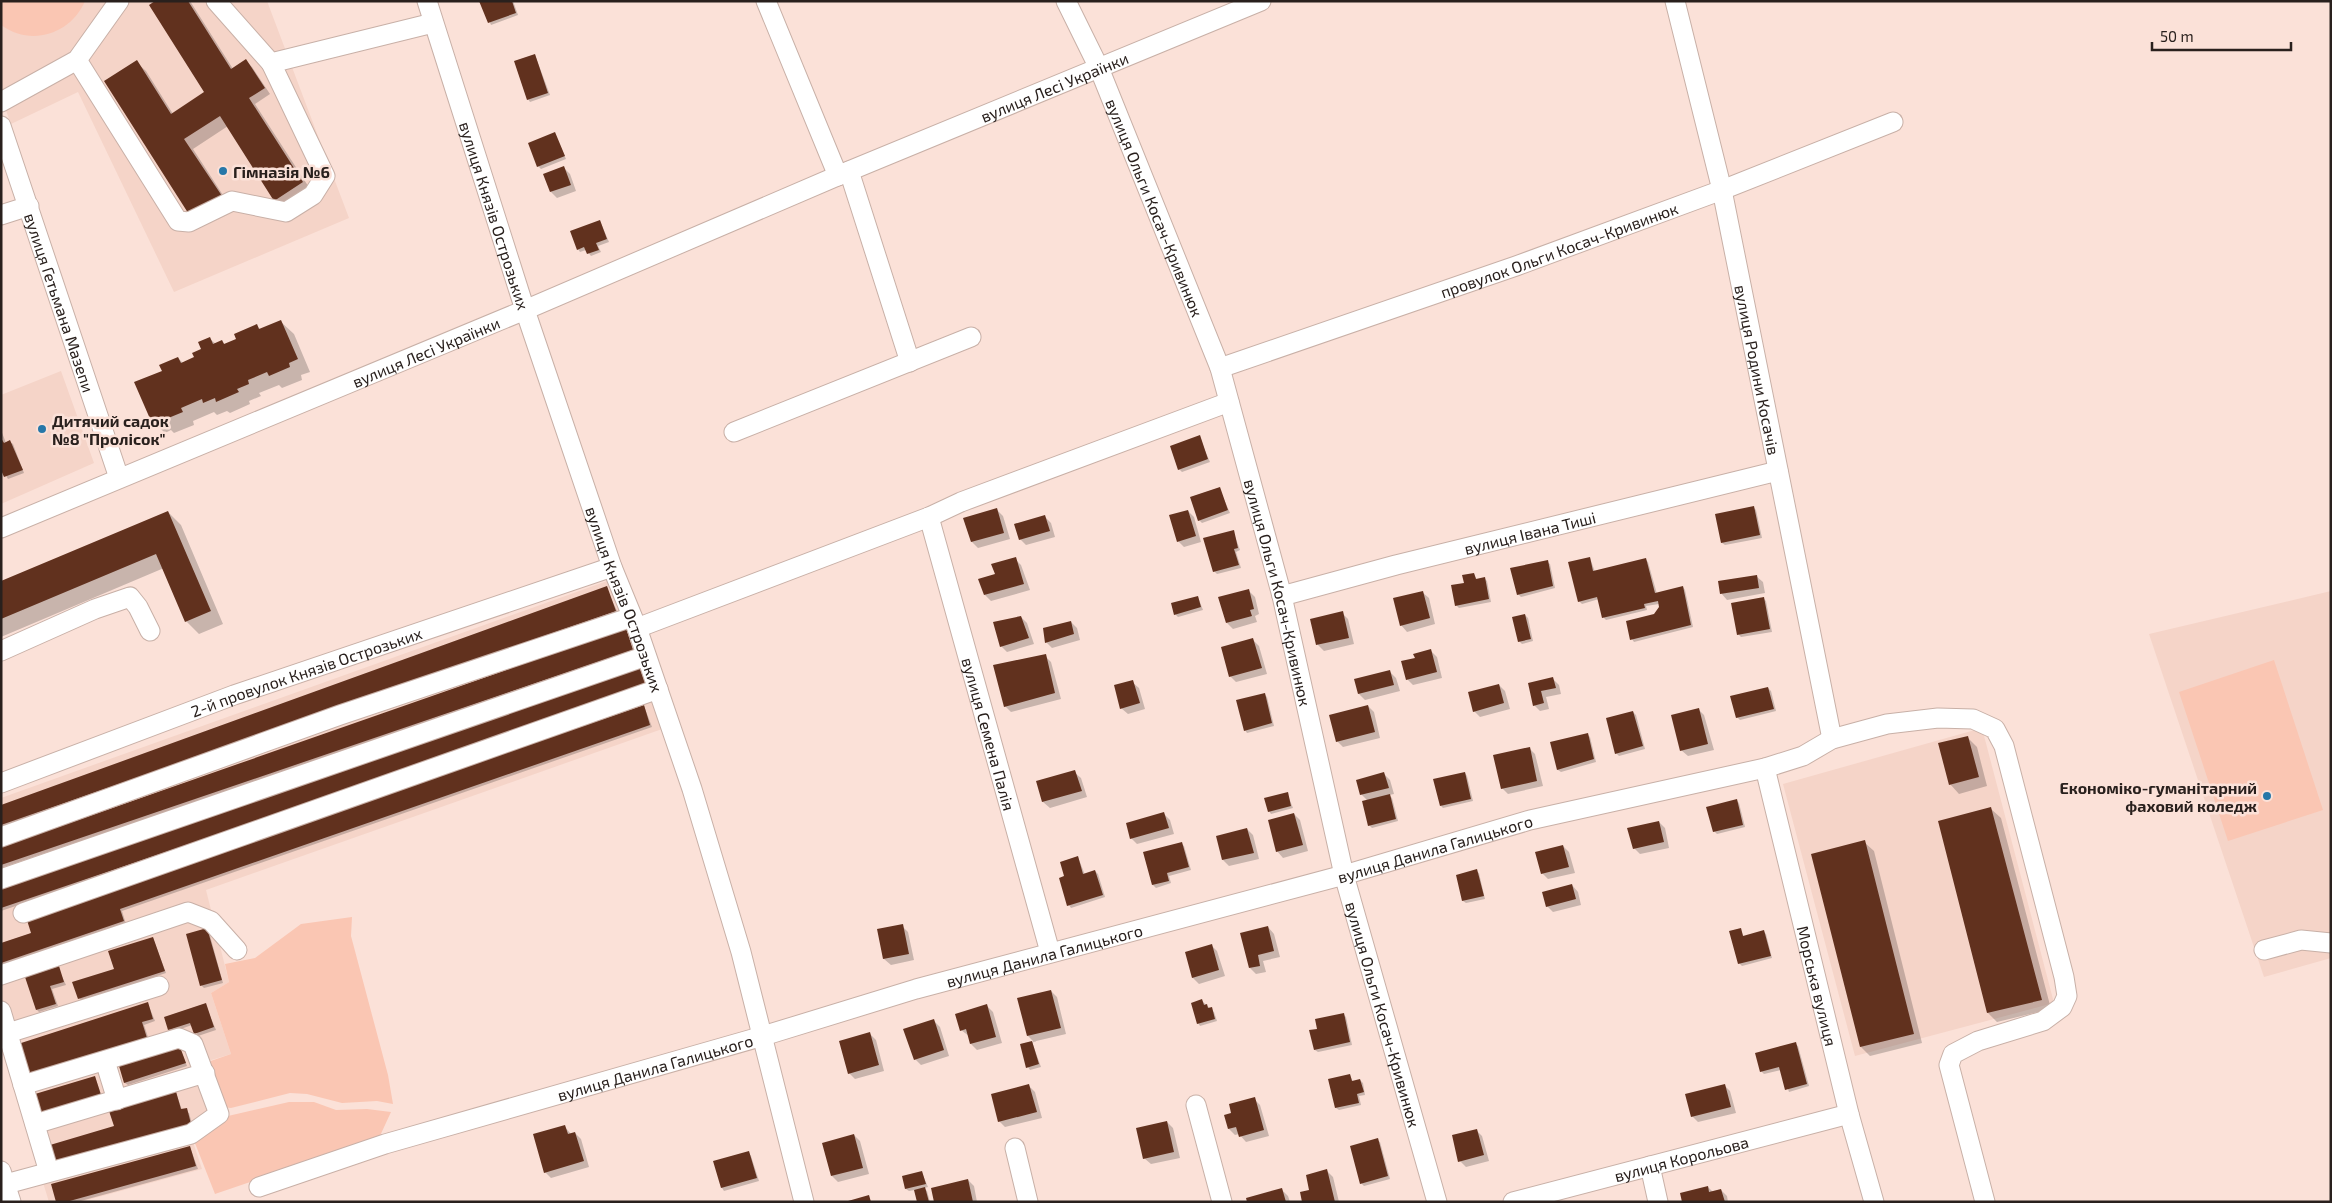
<svg xmlns="http://www.w3.org/2000/svg" width="2332" height="1203" font-family="'Exo 2',sans-serif">
<style>
.built{fill:#f5d4c8}
.green{fill:#fac6b3}
.shadow{fill:#0003}
.building{fill:#61311e}
.lines{fill:none;stroke-linecap:round;stroke-linejoin:round}
.minor-casing{stroke:#c8b0a7;stroke-width:21}
.minor{stroke:#fff;stroke-width:19}
.poi-dot{fill:#2677a8;stroke:#fbe1d8;stroke-width:2}
.labels{text-anchor:middle;dominant-baseline:central;stroke-width:5;stroke-linejoin:round;paint-order:stroke}
.street-label{font-size:16px;fill:#29201d;stroke:#fbe1d8}
.poi-label{font-size:16px;font-weight:bold;fill:#29201d;stroke:#fbe1d8;text-anchor:start}
</style>
<rect width="100%" height="100%" fill="#fbe1d8"/>
<path class="built" d="M1,1H267L349,218L174,292L78,92L11,124L1,97Z
M61,371L94,463L1,504V395Z
M610,580L665,728L206,890L229,982L211,993L231,1054L195,1065L211,1115L189,1130L202,1169L80,1202H49L1,1046V798Z
M2331,591V958L2264,977L2149,634Z
M1982,728L2054,1003L1855,1056L1783,784Z"/>
<path class="green" d="M1,1H85C71,34 31,47 1,25Z
M2274,660L2323,810L2228,841L2179,692Z
M352,917L351,936L388,1075L393,1104L377,1101L342,1103L307,1094L290,1093L231,1108L222,1107L205,1063L231,1054L211,993L229,982L225,964L255,958L301,924Z
M289,1102H314L336,1110L367,1109L391,1112L379,1138L215,1194L193,1138L228,1116Z"/>
<path class="shadow" d="M157,1H190L233,69L246,61L252,67L270,94L255,104L312,192L284,209L275,200L228,126L193,149L230,206L201,225L136,62L146,71L173,114L206,93Z
M481,1H513L518,15L491,25Z
M535,55L550,95L530,102L528,99Z
M555,134L566,159L541,169L538,166Z
M564,168L570,174L576,191L557,198L551,192Z
M600,221L609,242L598,246L601,252L591,256L586,250L580,252L578,249Z
M281,322L294,334L310,372L301,375L302,380L282,388L279,385L259,393L261,396L249,401L250,404L230,413L227,411L217,415L214,412L193,421L194,425L174,433L171,430L165,433L152,420L164,371L178,358L183,363L196,358L210,339L216,344L222,342L226,345L238,340L257,326L261,330Z
M1,430L6,443L10,442L13,444L24,473L8,479L1,467Z
M1199,437L1210,462L1182,472L1179,469Z
M1219,488L1230,513L1202,523L1199,520Z
M1754,508L1756,510L1762,538L1725,545L1722,543Z
M997,510L1003,516L1010,539L978,548L972,542L965,519Z
M1188,511L1194,517L1201,542L1184,547L1178,541Z
M168,512L181,525L223,624L199,634L186,621L164,568L1,637V582Z
M1045,517L1051,523L1055,537L1026,545L1020,539Z
M1233,531L1240,550L1236,552L1241,568L1217,574L1214,571Z
M1590,558L1595,572L1646,560L1648,562L1657,594L1683,587L1685,590L1693,627L1634,642L1632,639L1660,608L1659,604L1646,606L1647,610L1606,620L1604,618L1599,599L1582,604L1579,601Z
M1015,559L1021,565L1030,590L991,601L985,595L997,575Z
M1547,562L1550,564L1555,588L1521,597L1518,594Z
M1474,574L1477,580L1484,578L1487,581L1491,602L1459,608L1456,605L1465,584Z
M1756,576L1763,582L1765,593L1727,600L1721,593Z
M606,588L618,613L1,828V806Z
M1248,590L1255,597L1259,614L1255,616L1257,622L1233,629L1227,623Z
M1422,592L1429,598L1435,624L1407,632L1401,625Z
M1198,597L1203,610L1178,617L1175,614Z
M1763,598L1766,601L1772,632L1741,637L1739,635L1732,604Z
M1342,613L1348,619L1354,644L1324,651L1318,645L1312,620Z
M1525,615L1528,618L1533,641L1522,644L1519,641Z
M1021,617L1027,623L1034,644L1007,652L1001,646Z
M1071,622L1077,628L1080,640L1052,648L1046,642Z
M626,630L635,653L1,868V848Z
M1253,640L1259,646L1267,674L1236,682L1230,676Z
M1431,651L1437,657L1442,678L1413,685L1407,679L1416,659Z
M1045,656L1051,662L1061,699L1011,712L1005,706Z
M639,668L649,691L1,911V890Z
M1390,672L1396,678L1400,691L1365,700L1359,694L1356,680Z
M1553,679L1559,685L1561,694L1546,697L1549,709L1540,711L1534,705L1529,684Z
M1132,682L1139,688L1145,709L1128,714L1121,708Z
M1499,685L1505,691L1510,709L1480,717L1474,711Z
M1768,688L1771,691L1776,711L1740,720L1737,717Z
M1264,694L1267,697L1274,726L1247,733L1245,730Z
M644,706L652,727L122,911L126,924L1,967V945Z
M1368,706L1374,712L1380,738L1343,747L1337,741Z
M1698,709L1704,715L1714,750L1688,756L1681,750Z
M1633,712L1636,715L1645,749L1619,756L1616,753Z
M1587,734L1590,737L1596,762L1561,772L1558,770L1552,743Z
M1967,737L1977,747L1987,786L1959,794L1950,784Z
M1529,748L1535,754L1543,786L1508,794L1502,788Z
M1074,772L1081,778L1087,797L1050,808L1043,802L1038,782Z
M1465,773L1467,776L1473,801L1443,808L1441,806Z
M1384,774L1390,780L1394,794L1389,795L1392,798L1398,821L1372,828L1369,825L1368,801L1361,794Z
M1287,793L1293,808L1271,814L1269,811Z
M1737,801L1739,803L1745,827L1717,834L1714,831Z
M1991,809L2001,818L2051,1009L1997,1022L1988,1013Z
M1164,814L1170,820L1174,834L1137,844L1131,838Z
M1294,814L1300,820L1308,851L1283,858L1277,851Z
M1659,822L1665,828L1669,848L1640,854L1634,848Z
M1247,829L1253,835L1259,859L1229,866L1223,860L1217,837Z
M1864,842L1874,851L1922,1043L1870,1056L1861,1047Z
M1181,843L1184,846L1191,870L1169,876L1171,883L1156,888L1153,885L1145,853Z
M1563,846L1569,852L1575,873L1548,879L1542,873Z
M1078,857L1085,875L1095,871L1098,874L1105,897L1071,908L1069,905L1066,877Z
M1476,871L1479,873L1485,899L1466,903L1463,901Z
M1572,885L1578,892L1581,905L1553,912L1547,906Z
M902,926L908,932L914,960L891,965L884,959L879,930Z
M1268,927L1274,934L1280,957L1263,961L1266,972L1256,974L1250,968Z
M1740,929L1744,937L1764,932L1766,934L1772,958L1742,966L1739,963Z
M207,930L209,932L223,983L204,988L201,985Z
M153,938L166,973L82,1001L79,998Z
M1211,945L1217,951L1225,976L1199,984L1193,978L1186,953Z
M58,968L66,985L52,989L58,1006L39,1012L37,1010Z
M1051,991L1057,997L1066,1034L1032,1042L1041,1067L1030,1070L1028,1067L1022,1045L1034,1042L1028,1036Z
M1202,1001L1214,1012L1217,1021L1200,1026L1198,1023Z
M148,1004L155,1021L144,1025L149,1040L32,1078Z
M205,1004L216,1030L198,1036L192,1025L172,1032L169,1029Z
M987,1006L993,1012L1002,1043L977,1050L971,1044L969,1036L961,1030Z
M1343,1014L1346,1017L1352,1045L1318,1052L1315,1050L1319,1030Z
M933,1020L940,1027L949,1056L921,1065L915,1059Z
M870,1034L876,1040L884,1071L855,1079L849,1073Z
M1795,1044L1798,1046L1809,1086L1789,1092L1781,1070L1764,1074L1761,1071Z
M180,1048L187,1066L128,1085L125,1083L121,1067Z
M1350,1075L1353,1082L1360,1080L1363,1083L1365,1095L1359,1096L1361,1105L1339,1110L1336,1108Z
M95,1077L102,1097L45,1114L42,1112Z
M1724,1085L1730,1091L1736,1113L1698,1122L1692,1116Z
M1029,1086L1035,1092L1042,1118L1005,1127L999,1121Z
M175,1090L182,1110L189,1113L193,1127L60,1166L115,1127Z
M1254,1099L1260,1105L1269,1136L1246,1142L1239,1134L1235,1135L1229,1129L1233,1114Z
M1167,1122L1173,1128L1180,1158L1151,1164L1144,1158Z
M564,1126L571,1134L575,1133L581,1139L589,1167L551,1178L545,1172Z
M1476,1130L1482,1136L1489,1161L1466,1167L1460,1161Z
M854,1135L860,1141L869,1174L838,1182L832,1176Z
M1377,1140L1380,1142L1390,1179L1364,1186L1361,1183Z
M190,1147L198,1169L77,1202H57Z
M749,1153L751,1156L759,1181L724,1191L722,1188L715,1162Z
M1327,1171L1333,1177L1339,1202H1304Z
M922,1173L928,1187L924,1188L927,1191L930,1202H919L915,1190L909,1191L906,1189L903,1177Z
M968,1180L974,1186L977,1202H935Z
M1708,1187L1713,1192L1721,1190L1727,1196L1728,1202H1683Z
M1282,1190L1288,1196L1290,1202H1249Z"/>
<path class="building" d="M155,1H188L231,69L246,59L265,88L249,98L303,182L274,201L220,116L184,139L222,196L190,216L104,81L137,60L171,114L204,92L149,5Z
M479,1H512L516,13L488,23Z
M535,54L548,93L527,100L514,61Z
M555,132L565,156L537,167L528,143Z
M564,166L571,185L550,192L543,174Z
M600,220L607,239L596,243L599,250L587,254L584,247L577,250L570,231Z
M281,320L298,359L289,363L290,367L269,376L267,372L248,380L249,384L237,389L239,392L216,402L215,398L203,403L202,399L181,408L183,412L161,421L159,417L151,421L134,382L162,371L159,365L178,357L181,363L194,357L192,353L201,349L198,342L210,337L213,344L222,340L224,344L236,339L234,334L257,324L259,329Z
M1200,435L1208,459L1178,470L1170,446Z
M1,438L4,443L10,440L23,470L4,477L1,470Z
M1220,487L1228,510L1198,521L1190,497Z
M1754,506L1760,535L1721,543L1715,514Z
M997,508L1004,533L971,542L963,518Z
M1188,510L1196,536L1177,542L1169,515Z
M168,511L211,611L185,622L156,554L1,619V581Z
M1045,515L1050,531L1019,540L1014,524Z
M1234,530L1238,548L1234,549L1239,565L1213,572L1203,538Z
M1016,557L1024,584L984,595L978,579L995,574L991,564Z
M1590,557L1593,571L1646,558L1655,593L1683,586L1691,625L1630,640L1626,621L1654,614L1659,607L1658,601L1644,604L1645,608L1602,618L1597,597L1578,602L1568,562Z
M1548,560L1553,586L1517,595L1510,568Z
M1474,573L1476,579L1485,577L1489,599L1455,606L1451,585L1464,583L1462,575Z
M1757,575L1759,588L1720,594L1718,581Z
M607,586L616,611L1,825V805Z
M1249,589L1254,609L1250,610L1252,616L1226,623L1218,597Z
M1423,591L1430,618L1400,626L1393,598Z
M1198,596L1201,607L1174,615L1171,603Z
M1764,597L1770,629L1737,635L1731,603Z
M1343,611L1349,638L1316,645L1310,619Z
M1525,614L1531,639L1518,642L1512,617Z
M1021,616L1029,638L1000,647L993,622Z
M1071,621L1074,634L1045,643L1043,628Z
M626,628L633,650L1,865V847Z
M1253,638L1262,668L1229,677L1221,647Z
M1431,649L1437,672L1406,680L1401,661L1415,658L1413,654Z
M1046,654L1055,693L1004,707L993,665Z
M639,666L647,688L1,908V889Z
M1390,670L1394,685L1358,694L1354,679Z
M1553,677L1556,688L1541,691L1544,703L1533,706L1528,683Z
M1133,680L1140,703L1120,709L1114,685Z
M1499,684L1504,703L1473,712L1468,692Z
M1768,687L1774,709L1736,718L1730,696Z
M1265,693L1272,723L1244,731L1236,700Z
M644,705L650,725L120,909L124,921L1,963V943L31,933L26,917Z
M1368,705L1375,732L1336,742L1329,715Z
M1699,708L1708,744L1680,751L1671,715Z
M1633,711L1643,746L1615,754L1606,718Z
M1588,733L1594,759L1557,770L1550,742Z
M1968,736L1979,777L1949,785L1938,743Z
M1530,747L1537,781L1501,789L1493,755Z
M1075,770L1082,791L1042,802L1036,781Z
M1384,772L1389,788L1360,795L1356,780Z
M1465,772L1471,799L1440,806L1433,779Z
M1288,792L1291,806L1268,812L1264,798Z
M1390,794L1396,819L1368,826L1362,801Z
M1737,799L1743,825L1713,832L1706,807Z
M1991,807L2042,1000L1987,1013L1938,821Z
M1164,812L1169,828L1130,839L1126,823Z
M1294,813L1303,845L1276,852L1268,820Z
M1659,821L1664,842L1633,849L1627,828Z
M1247,828L1254,853L1222,860L1216,836Z
M1865,840L1914,1034L1860,1047L1811,854Z
M1182,842L1189,867L1167,873L1169,881L1152,885L1143,852Z
M1563,845L1569,867L1541,874L1535,852Z
M1078,856L1083,874L1095,870L1103,895L1067,906L1059,878L1064,876L1060,862Z
M1477,869L1484,896L1462,901L1456,875Z
M1572,884L1576,899L1546,907L1542,892Z
M903,924L909,954L883,959L877,929Z
M1268,926L1274,951L1258,955L1260,966L1249,968L1240,933Z
M207,928L222,980L200,986L186,934Z
M1741,928L1743,936L1764,930L1771,956L1738,964L1729,931Z
M153,937L165,971L78,999L72,982L114,969L108,951Z
M1212,944L1219,970L1192,978L1185,952Z
M59,966L64,982L50,986L56,1004L36,1010L25,977Z
M1051,990L1061,1028L1027,1036L1017,998Z
M1202,999L1204,1005L1207,1004L1208,1008L1212,1007L1215,1019L1197,1024L1191,1003Z
M148,1002L153,1019L142,1022L147,1038L29,1076L18,1044Z
M206,1003L214,1027L194,1034L190,1023L168,1030L164,1017Z
M987,1004L996,1037L970,1044L966,1029L960,1031L955,1014Z
M1344,1013L1350,1042L1314,1050L1309,1030L1317,1029L1315,1019Z
M934,1019L944,1050L914,1060L903,1029Z
M870,1032L879,1065L848,1074L839,1041Z
M1032,1041L1039,1064L1026,1068L1020,1044Z
M1796,1042L1807,1084L1785,1090L1779,1067L1760,1072L1755,1053Z
M180,1047L186,1063L124,1083L119,1066Z
M1350,1074L1352,1081L1360,1079L1364,1092L1357,1094L1359,1103L1335,1108L1328,1079Z
M95,1076L101,1095L41,1112L35,1094Z
M1029,1084L1037,1112L998,1122L991,1094Z
M1725,1084L1731,1107L1691,1117L1685,1094Z
M175,1088L181,1109L187,1108L191,1124L56,1164L50,1145L114,1126L108,1108Z
M1255,1097L1264,1130L1239,1137L1236,1127L1228,1129L1224,1115L1231,1113L1229,1104Z
M1167,1121L1174,1152L1143,1159L1136,1128Z
M565,1125L568,1134L575,1132L584,1161L544,1173L533,1134Z
M1477,1129L1484,1155L1458,1162L1452,1135Z
M854,1134L863,1168L831,1176L822,1143Z
M1378,1138L1388,1176L1360,1184L1350,1146Z
M190,1146L196,1166L66,1202H56L51,1184Z
M749,1151L757,1178L721,1188L713,1161Z
M1327,1169L1335,1202H1302L1300,1192L1309,1190L1306,1175Z
M922,1171L926,1184L905,1189L902,1176Z
M968,1179L973,1202H934L931,1188Z
M1708,1186L1709,1192L1721,1189L1725,1202H1682L1680,1193Z
M925,1187L929,1202H917L914,1190Z
M1282,1188L1286,1202H1247L1246,1198Z
M869,1195L871,1202H848V1201Z"/>
<g class="lines">
<defs>
<g id="minor">
<path d="M216,1L271,63L433,23"/>
<path id="s1" d="M427,1L525,310L612,567L637,628L692,789L741,952L804,1202"/>
<path d="M766,1L838,176"/>
<path id="s2" d="M1066,1L1099,68L1220,368L1282,596L1344,875L1437,1202"/>
<path id="s3" d="M1675,1L1722,190L1832,739"/>
<path d="M77,60L178,221L189,222L232,201L286,212L313,195L325,176L271,63"/>
<path d="M1,102L77,60L119,1"/>
<path id="s4" d="M1,126L119,478"/>
<path d="M849,171L910,362"/>
<path d="M1,215L29,206"/>
<path id="s5" d="M1220,368L1516,266L1722,190L1893,122"/>
<path d="M734,432L971,337"/>
<path id="s6" d="M929,517L1050,952"/>
<path id="s7" d="M1,528L525,310L849,171L1261,1"/>
<path id="s8" d="M1282,596L1396,565L1778,471"/>
<path d="M637,628L929,517L961,502L1229,402"/>
<path d="M1,651L95,609L130,597L138,607L150,631"/>
<path id="s9" d="M1765,768L1849,1114L1874,1202"/>
<path id="s10" d="M1,783L234,695L612,567"/>
<path d="M1,837L340,715L632,617"/>
<path d="M1,879L646,656"/>
<path d="M23,913L658,689"/>
<path d="M2264,950L2301,940L2331,943"/>
<path d="M1,975L188,912L211,921L237,950"/>
<path d="M1,1011L49,1172"/>
<path d="M8,1033L159,986"/>
<path d="M105,1061L117,1100"/>
<path d="M1196,1105L1222,1202"/>
<path d="M35,1124L205,1073"/>
<path d="M1015,1148L1028,1202"/>
<path d="M1650,1166L1658,1202"/>
<path d="M1,1171L11,1202"/>
<path d="M6,1184L191,1134L219,1114L193,1044L179,1038L23,1085"/>
<path id="s11" d="M259,1187L385,1144L763,1036L916,989L1344,875L1530,820L1765,768L1803,756L1832,739L1887,724L1938,718L1973,719L1995,729L2004,746L2064,977L2067,996L2062,1007L2043,1021L1978,1041L1953,1054L1949,1065L1985,1202"/>
<path id="s12" d="M1513,1202L1849,1114"/>
</g>
</defs>
<use href="#minor" class="minor-casing"/>
<use href="#minor" class="minor"/>
</g>
<g class="poi-dot">
<circle cx="223" cy="171" r="5"/>
<circle cx="42" cy="429" r="5"/>
<circle cx="2267" cy="796" r="5"/>
</g>
<g class="labels">
<g class="street-label">
<text stroke="none"><textPath href="#s7" startOffset="1142">вулиця Лесі Українки</textPath></text>
<text stroke="none"><textPath href="#s2" startOffset="225">вулиця Ольги Косач-Кривинюк</textPath></text>
<text stroke="none"><textPath href="#s1" startOffset="225">вулиця Князів Острозьких</textPath></text>
<text stroke="none"><textPath href="#s5" startOffset="359">провулок Ольги Косач-Кривинюк</textPath></text>
<text stroke="none"><textPath href="#s4" startOffset="186">вулиця Гетьмана Мазепи</textPath></text>
<text stroke="none"><textPath href="#s7" startOffset="460">вулиця Лесі Українки</textPath></text>
<text stroke="none"><textPath href="#s3" startOffset="378">вулиця Родини Косачів</textPath></text>
<text stroke="none"><textPath href="#s8" startOffset="256">вулиця Івана Тиші</textPath></text>
<text stroke="none"><textPath href="#s2" startOffset="630">вулиця Ольги Косач-Кривинюк</textPath></text>
<text stroke="none"><textPath href="#s1" startOffset="630">вулиця Князів Острозьких</textPath></text>
<text stroke="none"><textPath href="#s10" startOffset="325">2-й провулок Князів Острозьких</textPath></text>
<text stroke="none"><textPath href="#s6" startOffset="225">вулиця Семена Палія</textPath></text>
<text stroke="none"><textPath href="#s11" startOffset="1224">вулиця Данила Галицького</textPath></text>
<text stroke="none"><textPath href="#s11" startOffset="819">вулиця Данила Галицького</textPath></text>
<text stroke="none"><textPath href="#s9" startOffset="224">Морська вулиця</textPath></text>
<text stroke="none"><textPath href="#s2" startOffset="1065">вулиця Ольги Косач-Кривинюк</textPath></text>
<text stroke="none"><textPath href="#s11" startOffset="414">вулиця Данила Галицького</textPath></text>
<text stroke="none"><textPath href="#s12" startOffset="174">вулиця Корольова</textPath></text>
</g>
<g class="poi-label">
<text x="233" y="171">Гімназія №6</text>
<text x="52" y="420">Дитячий садок<tspan x="52" dy="18">№8 "Пролісок"</tspan></text>
<text x="2257" y="787" text-anchor="end">Економіко-гуманітарний<tspan x="2257" dy="18">фаховий коледж</tspan></text>
</g>
</g>
<rect width="2332" height="1203" fill="none" stroke="#29201d" stroke-width="5"/>
<path d="M2152 42v8h139v-8" fill="none" stroke="#29201d" stroke-width="2.5"/>
<text x="2160" y="42" font-size="15" fill="#29201d" stroke="#fbe1d8" stroke-width="4" paint-order="stroke">50 m</text>
</svg>
